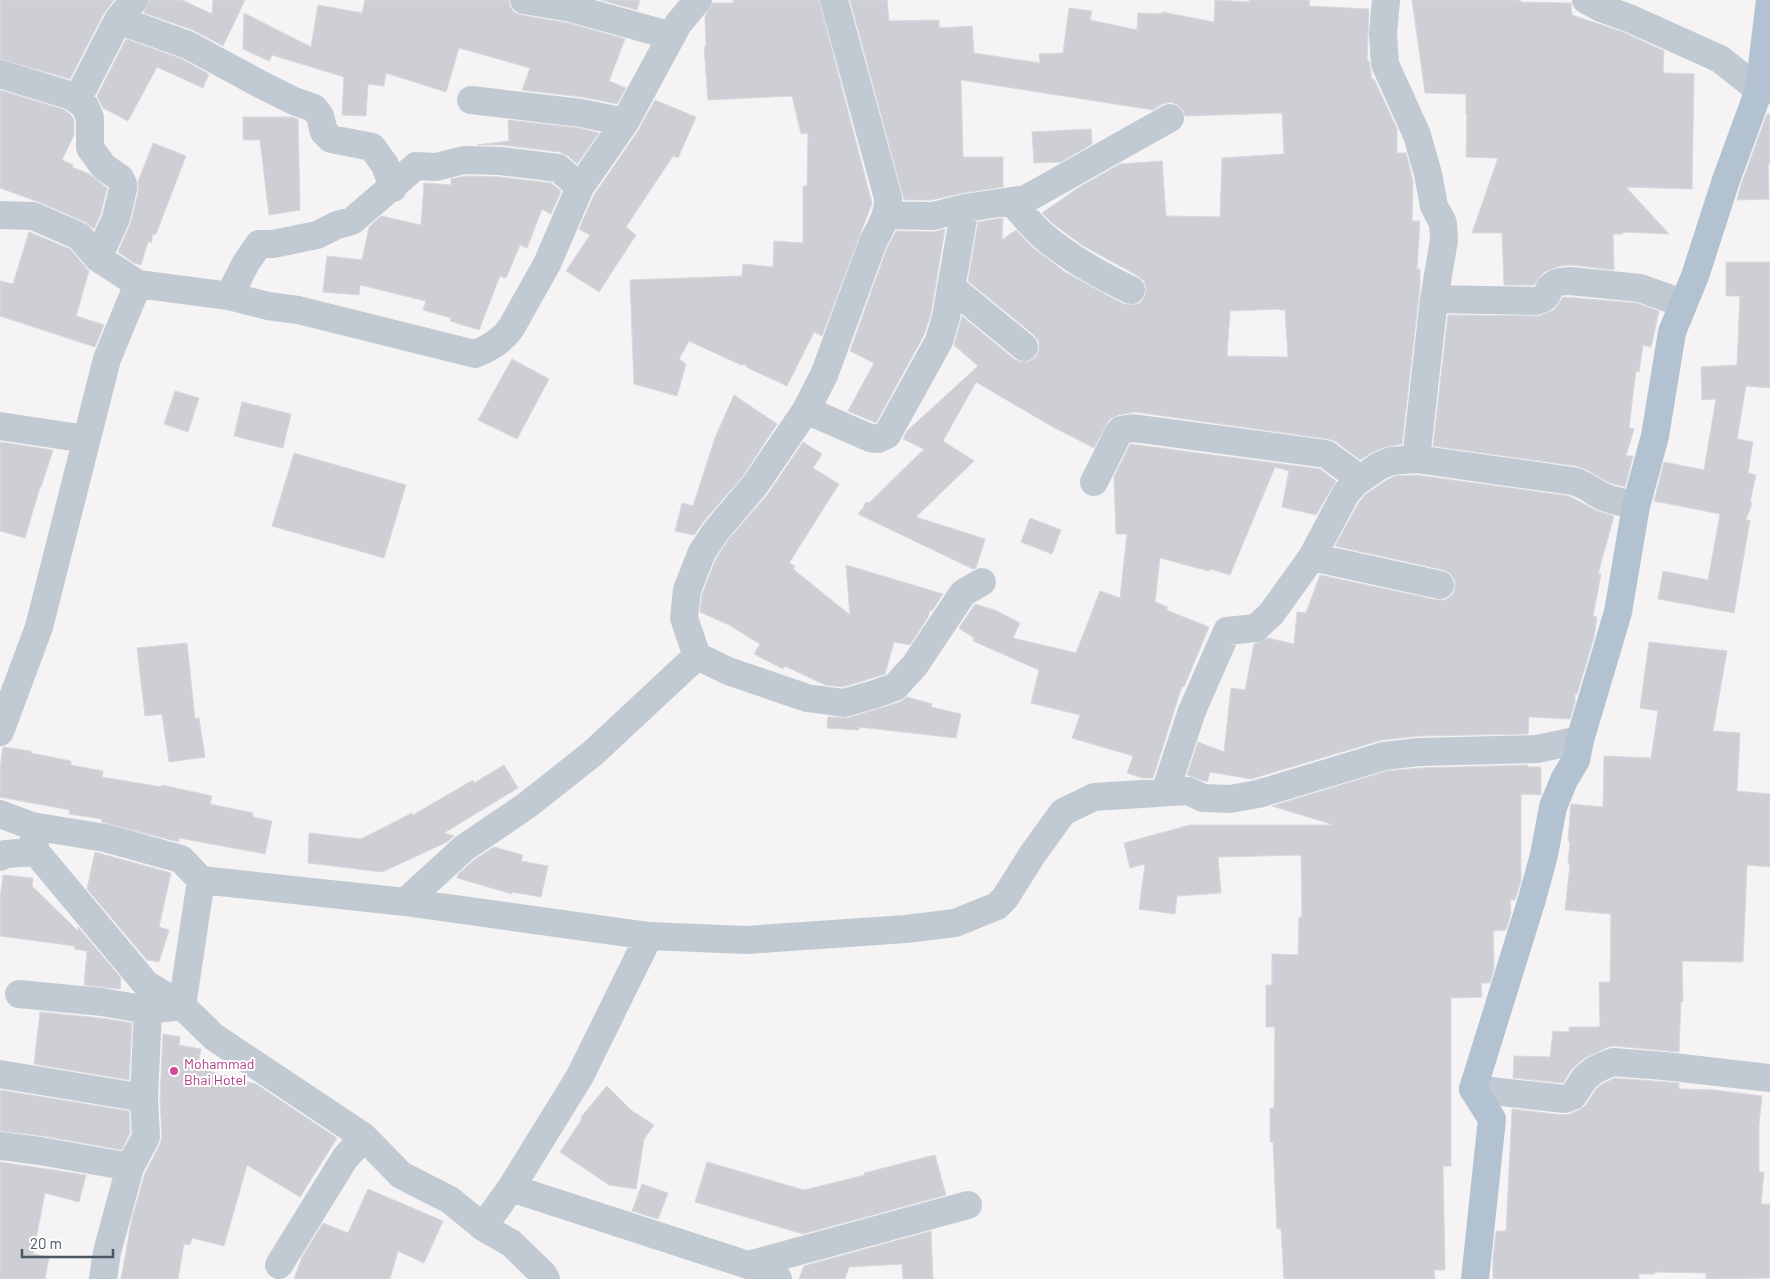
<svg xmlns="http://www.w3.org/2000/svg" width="1770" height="1279" font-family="Barlow,sans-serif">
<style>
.building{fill:#cdcfd5;stroke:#d7d9de;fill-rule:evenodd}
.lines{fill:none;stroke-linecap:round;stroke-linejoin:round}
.minor{stroke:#c1cad2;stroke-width:28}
.major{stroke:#b3c2d1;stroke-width:28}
.hotel-dot{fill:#d1479c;stroke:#fff;stroke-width:2}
.labels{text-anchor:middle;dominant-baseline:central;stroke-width:4;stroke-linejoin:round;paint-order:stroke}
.hotel-label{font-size:14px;fill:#b23c85;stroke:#fff;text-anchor:start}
</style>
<rect width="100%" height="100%" fill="#f5f3f3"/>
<path class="building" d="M0,0H114L104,13L70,79L0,59Z
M149,0H182L212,14L213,0H245L223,46L193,30L144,13Z
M365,0H509L510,6L514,12L521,15L568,23L625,39L609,81L626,88L617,104L583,97L522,90L530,68L459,48L446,92L386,73L384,86L368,84L366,116L342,115L344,77L272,55L269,61L243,49L244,13L311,47L318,5L362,13Z
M601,0H640L637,10Z
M733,0H819L872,203L822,336L814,332L787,386L746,367L747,364L741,365L689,341L679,359L686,364L677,396L634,384L630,280L742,276L743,264L773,267L774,241L803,243V186H807L808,133L801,134L792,96L708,100L704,47H706L705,16L713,3H734Z
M850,0H887L889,21L939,20V28L972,26L974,53L1040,63L1039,54L1063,53L1069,8L1092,11L1090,20L1137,30L1138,13L1162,14V12L1214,22L1215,0L1249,2V0H1310L1309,6L1369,9L1367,61H1369L1372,79H1374L1397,129V153H1406L1413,181L1412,221H1420L1417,269H1420V286L1402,444L1385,447L1373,452L1360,460L1335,441L1328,439L1135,412L1118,415L1109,420L1094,448L1051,426L976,382L943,441L974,461L916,517L985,539L976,568L973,569L858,514L863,508L866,502L869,503L924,449L903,439L907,431L978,366L954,345L962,316L1014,359L1021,362L1030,361L1036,357L1039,350V342L1034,335L968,281L978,222L1003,218L1002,240L1016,230L1032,247L1065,272L1112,298L1124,304L1133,305L1140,303L1145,296L1146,288L1144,281L1138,276L1082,245L1052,223L1042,213L1081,186L1120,164L1162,161L1166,216L1220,217L1222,158L1284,154L1282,113L1185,116L1183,110L1178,105L1171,102L1162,104L1153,110L961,80L963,157H1003V187L963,193L931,200H904ZM1280,309V310H1285L1288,357L1227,356L1230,311Z
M1412,0H1520L1521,2L1571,3L1572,15L1623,32L1664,51L1663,73L1694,74L1692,189L1626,187L1669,234L1623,232V234H1613L1614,270L1572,265L1560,266L1544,272L1534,285H1504L1502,233H1472L1498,158L1466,157L1467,114H1466V94L1425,93Z
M126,39L182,59L209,74L203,88L157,67L128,121L103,108L97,96Z
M0,90L65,110L72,116L74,121V135L62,160L73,165L72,167L89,174L107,188L101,213L94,229L85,222L39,202L0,188Z
M655,100L696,117L678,158L673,156L626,227L636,235L599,292L566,271L590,235L579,229L594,195L638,131Z
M1767,114H1770V164H1768L1769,199L1737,200L1741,185Z
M243,117H291L298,119L300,210L269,215L260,140H243Z
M508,120L579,128L599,133L577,164L568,156L560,152L502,145H477L509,141Z
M1091,129L1092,144L1061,162L1034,163L1032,132Z
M153,143L186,156L156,234L152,235V242H148L141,265L134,263L118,252L131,222L138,193V182Z
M466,176L499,177L551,183L561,191L551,214L542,209L527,248L520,245L506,278L500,276L479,330L450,321L451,318L423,310L426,301L360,285L359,295L323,292L327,256L362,260L369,227L381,216L421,225L424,183L451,185V179Z
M945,229L931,313L924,335L876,423L848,411L874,363L850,351L887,248L896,231L933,232Z
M29,232L70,249L89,271L76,316L104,325L95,347L0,316V281L13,284Z
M1726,262H1770V388L1746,386L1737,439L1753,442L1748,473L1756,475L1750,502L1752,503L1746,520H1750L1734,613L1658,599L1663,571L1708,580L1720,514L1654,501L1664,462L1704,470L1716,399L1702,400L1701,367L1737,365L1740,296H1726Z
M1563,297L1637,303L1659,311L1651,347L1643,345L1639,372L1636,371L1629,428L1634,429L1626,456H1633L1625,487L1610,483L1587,470L1576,466L1433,446L1448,315L1539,316L1554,310Z
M512,359L549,379L517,439L478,420Z
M175,391L199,398L188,432L164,424Z
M734,395L777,424L743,476L704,521L694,535L675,531L682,503L693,506L715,438Z
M242,402L291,414L283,448L234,436Z
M0,442L53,450L41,487H40L25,538L0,531Z
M803,442L822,454L813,468L839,484L789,563L795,566L793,569L850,615L846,565L943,594L932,611L930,610L928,617L910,645L894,642L885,674L843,687L825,685L785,666L783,669L754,654L760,644L729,625L700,612L702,594L716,559L728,540L768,494Z
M1130,444L1320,469L1336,481L1316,515L1282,507L1289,471L1275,467L1230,575L1210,569L1209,571L1160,558L1155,602L1168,607L1166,610L1209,627L1184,687L1182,686L1153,778H1142L1127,773L1133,756L1072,738L1080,715L1031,703L1039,670L973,641L974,638L959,628L975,604L997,611L1020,623L1013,638L1076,653L1100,591L1120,598L1127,534H1116L1114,477Z
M294,453L406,485L384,558L272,526Z
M1416,475L1569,496L1597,511L1614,516L1598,574H1601L1593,616L1597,617L1594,637L1577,694H1575V703L1570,719L1529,717L1528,734L1419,736L1382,740L1251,779L1210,772L1207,782L1187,775L1198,742L1224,752L1231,688L1245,690L1254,644L1268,638L1294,644L1297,612L1306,613L1320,575L1437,600H1445L1452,595L1455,589V581L1451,574L1444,570L1335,546L1359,502L1366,494L1387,480L1395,476Z
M1030,518L1061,530L1052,554L1021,542Z
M1649,642L1727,651L1713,731L1740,733L1737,791L1770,794V867L1747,865L1743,962L1682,961L1683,1001L1681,1002L1679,1052L1614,1046L1608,1047L1583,1059L1571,1070L1563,1083L1513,1078L1514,1056L1550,1057L1553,1031L1569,1032V1027H1600L1599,982H1610L1611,914L1565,910L1570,864H1568L1570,841H1568L1571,804L1603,807L1604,756L1651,758L1658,711L1640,708Z
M187,643L195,719L199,718L205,757L169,762L162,714L145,716L137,648Z
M907,697L932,704L931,707L961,714L956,738L859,727V730L827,728L828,717L848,718L900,702Z
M3,747L31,751V753L71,761V765L103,771L102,777L162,787V785L212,796L210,804L253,813V817L272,821L265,854L179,838V842L101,822L102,819L69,814L70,810L0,797V768Z
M504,765L518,788L444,833L454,836L447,842L382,872L308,863L309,833L361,839L412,813L413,815L473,780L474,783Z
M1528,765V767H1541V795L1521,794V881L1515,900H1510L1511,913L1506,930L1493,931L1494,968L1490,983H1481L1482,997L1451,998V1166H1443L1445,1270H1434L1435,1279H1284L1281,1229H1277L1273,1142H1270V1108H1274L1275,1027H1266V985H1272V954L1298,955L1299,917H1302L1301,855L1218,857L1221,893L1177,896L1175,914L1139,909L1145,864L1130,868L1124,843L1190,825H1334L1272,806L1387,771L1420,768Z
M494,847L523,855L521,861L548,866L541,897L512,892V894L457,878L458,874L474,860Z
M95,852L171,873L159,927L169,930L159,962L147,960L87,889Z
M3,875L33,878L32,886L78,931V927L121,978L120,989L84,985L87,951L74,949L75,946L0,936V899Z
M40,1012L100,1018L132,1023L129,1080L34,1064Z
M163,1034L180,1037L179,1045L201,1049L197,1068L256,1084L337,1138L300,1197L247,1165L224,1246L192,1238L190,1245L184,1244L178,1279H121L132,1218L145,1173L160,1144L162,1137L160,1098Z
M1615,1078L1679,1083V1089L1714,1090L1762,1096L1759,1124V1172H1764L1761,1204H1770V1278L1706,1279V1273L1655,1272V1274H1639V1279H1493V1258L1496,1231H1506L1512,1109L1563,1115L1570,1114L1579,1110L1586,1105L1596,1089L1602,1084Z
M607,1086L632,1111L654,1125L644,1139L636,1189L609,1185L560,1152L582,1119L581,1117Z
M0,1090L129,1111L130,1133L122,1150L43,1136L0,1131Z
M935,1155L946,1195L803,1234L695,1202L707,1162L804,1190L865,1175L864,1173Z
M0,1162L86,1175L79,1202L45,1193L33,1254L49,1257L45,1279H0Z
M642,1184L668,1193L658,1219L632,1211Z
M368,1189L443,1221L424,1263L398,1251L390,1279H294L302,1257L323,1223L348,1233Z
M931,1231L933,1279H903L902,1264L849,1267L845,1279H799L804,1266Z"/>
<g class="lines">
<path class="minor" d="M524,0L571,8L672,36
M834,0L888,198C889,214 880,228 873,242L824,375L806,410L755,485L716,531L702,552L687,590L684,618L697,656L728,671L807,698L844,703L875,694L895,687L915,665L963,593L982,582
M1386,0L1383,34L1385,64L1417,135L1428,174L1434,206L1443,223L1444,240L1434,299L1416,459
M1586,0L1601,8L1629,18L1720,59L1759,90H1770
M118,20L188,45L258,83L294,101L314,108L320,116L324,132L331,139L372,147L385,165L393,188
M0,74L72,96L85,106L90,118V148L104,167L120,178L123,184V189L116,218L98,258
M77,100L118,20L134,0
M471,100L581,113L625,122
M1011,201C1021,212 1031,225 1042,235C1069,258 1099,275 1131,290
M0,215L33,216L79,236L98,258L138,284L229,296L268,306L298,310L475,354C490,348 502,341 511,328L547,264L580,187L625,122L678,24L698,0
M886,215L933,216L965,208L1026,199L1170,118
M951,287L1024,347
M229,296L246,263L259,244H273L317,235L337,225L352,221L416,166L436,167L464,160L500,161L558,168L580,187
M1434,299L1535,301C1551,298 1545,291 1553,285C1558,281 1565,281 1570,281L1640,288L1682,303
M806,410L870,438L878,439L887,435L939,341L946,317L965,208
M0,426L86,439
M1094,482L1118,434L1121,430L1133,428L1326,454L1360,479
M1312,557L1440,585
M0,732L39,627L107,359L138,284
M1165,792L1192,711L1227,631L1256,628L1271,614L1312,557L1346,493L1356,482L1379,466L1391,461L1416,459L1572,481C1584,483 1593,492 1604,497C1614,501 1626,503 1636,506
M0,814L32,826L105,838L181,859L201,880L405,902L649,936L746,940L906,929L955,923L997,906L1005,898L1032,855L1063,812L1094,797L1188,791L1203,798L1230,799L1258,794L1384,756L1419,752L1537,749L1580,740
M32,826L36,852L146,984L182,1006L214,1037L364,1137L401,1175L450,1200L483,1227L511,1243L543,1274L546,1279
M0,857L5,854L36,852
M405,902L464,848L526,806L593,753L697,656
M19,994L102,1002L148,1010
M182,1006L201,880
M0,1074L144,1098
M1473,1089L1565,1099L1573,1096L1584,1079L1593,1071L1603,1066L1613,1062L1664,1066L1770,1078
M0,1146L40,1151L130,1167
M511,1188L748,1265L778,1279
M483,1227L511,1188L580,1076L649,936
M279,1265L345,1158L364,1137
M748,1265L968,1205
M103,1279L107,1252L130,1167L146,1137L144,1098L148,1010L182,1006"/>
<path class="major" d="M1475,1279L1492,1119L1473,1089L1532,899L1544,855L1553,807L1564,780L1576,760L1580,740L1618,612L1636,506L1655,436L1672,332L1695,276L1726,180L1759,90L1770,0"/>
</g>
<circle class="hotel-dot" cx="174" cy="1071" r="5"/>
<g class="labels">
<g class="hotel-label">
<text x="184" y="1063">Mohammad<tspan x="184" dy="16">Bhai Hotel</tspan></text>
</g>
</g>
<path d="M22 1249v8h91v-8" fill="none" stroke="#4a5661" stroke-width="2.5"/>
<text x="30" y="1249" font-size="15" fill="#4a5661" stroke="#ffffff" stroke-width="4" paint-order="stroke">20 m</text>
</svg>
